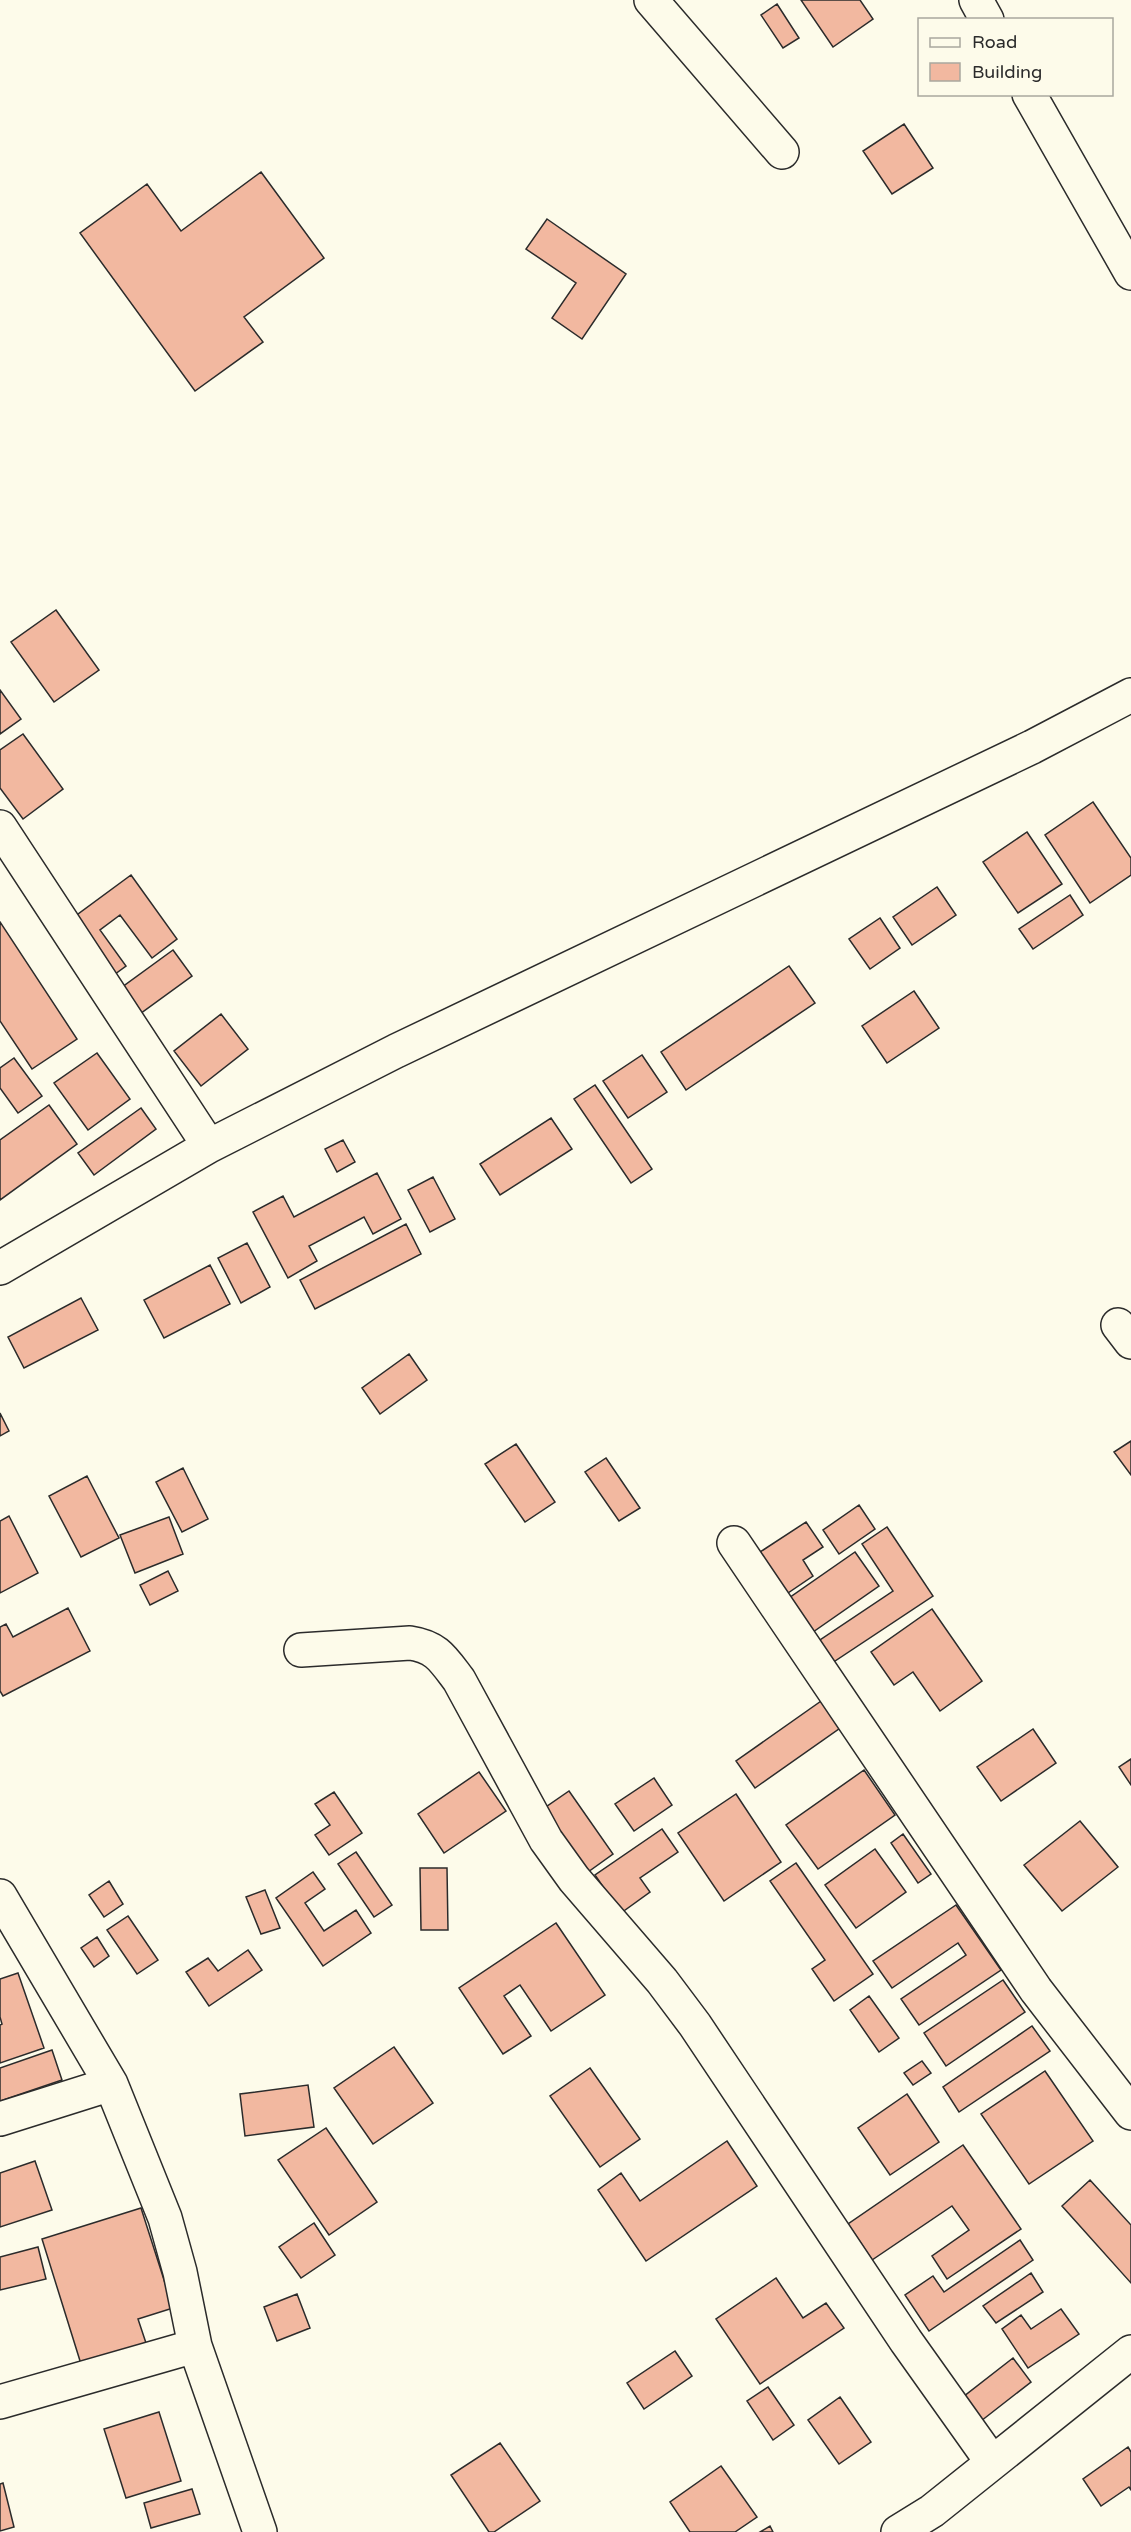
<svg xmlns="http://www.w3.org/2000/svg" width="1131" height="2532" font-family="'Varela Round',sans-serif">
<style>
.building{fill:#f2b8a0;stroke:#2b2b2b;stroke-width:1.5}
.lines{fill:none;stroke-linecap:round;stroke-linejoin:round}
.minor-casing{stroke:#2b2b2b;stroke-width:36}
.minor{stroke:#fdfbea;stroke-width:33}
</style>
<rect width="100%" height="100%" fill="#fdfbea"/>
<path class="building" d="M801,0H860L873,19L833,47Z
M777,4L799,38L783,48L761,15Z
M904,124L933,168L892,194L863,151Z
M261,172L324,258L244,317L263,342L195,391L80,233L147,184L181,231Z
M547,219L626,274L582,339L552,318L576,283L526,249Z
M56,610L99,670L54,702L11,642Z
M0,690L21,719L0,734Z
M23,734L63,789L23,819L0,788V750Z
M1093,802L1131,858V875L1090,903L1045,835Z
M1027,832L1062,884L1018,913L983,862Z
M131,875L177,939L152,958L120,915L100,930L126,966L111,977L70,920Z
M937,887L956,915L912,945L893,917Z
M1070,895L1083,915L1033,949L1019,929Z
M880,918L900,948L870,969L849,939Z
M0,922L77,1039L32,1069L0,1021Z
M173,950L192,976L133,1019L114,993Z
M789,966L815,1003L686,1090L661,1052Z
M914,991L939,1028L887,1063L862,1026Z
M221,1014L248,1049L201,1086L174,1051Z
M97,1053L130,1099L88,1130L54,1083Z
M642,1055L667,1092L628,1118L603,1081Z
M14,1058L42,1096L18,1113L0,1088V1068Z
M595,1085L652,1169L631,1183L574,1099Z
M49,1105L77,1144L0,1200V1140Z
M141,1108L156,1129L94,1175L78,1153Z
M551,1118L572,1149L500,1195L480,1164Z
M343,1140L355,1162L337,1172L325,1149Z
M377,1173L401,1219L373,1234L364,1217L309,1246L317,1261L288,1278L253,1212L283,1196L294,1217Z
M433,1177L455,1219L430,1232L408,1190Z
M406,1224L421,1254L315,1309L300,1280Z
M247,1243L270,1287L241,1303L218,1258Z
M210,1265L230,1304L164,1338L144,1300Z
M81,1298L98,1330L24,1368L8,1337Z
M409,1354L427,1380L380,1414L362,1388Z
M0,1413L9,1431L0,1436Z
M1131,1441V1475L1114,1452Z
M516,1444L555,1502L525,1522L485,1464Z
M606,1458L640,1508L619,1521L585,1472Z
M183,1468L208,1519L182,1532L156,1482Z
M87,1476L119,1538L81,1557L49,1496Z
M859,1505L875,1529L839,1554L823,1530Z
M9,1516L38,1573L0,1593V1521Z
M169,1517L183,1554L135,1573L120,1535Z
M806,1522L823,1547L803,1560L813,1576L785,1595L757,1554Z
M887,1527L933,1596L832,1663L817,1642L893,1591L862,1544Z
M855,1552L879,1586L813,1632L789,1598Z
M168,1571L178,1591L150,1605L140,1585Z
M68,1608L90,1651L3,1696L0,1691V1627L6,1624L13,1637Z
M932,1609L982,1681L940,1711L913,1672L894,1685L871,1652Z
M824,1699L843,1726L755,1788L736,1761Z
M1033,1729L1056,1763L1001,1801L977,1767Z
M1131,1759V1785L1119,1767Z
M864,1770L895,1815L818,1869L786,1825Z
M479,1772L506,1811L444,1853L418,1814Z
M654,1778L672,1805L634,1831L615,1804Z
M569,1791L613,1854L588,1872L543,1809Z
M334,1792L362,1833L329,1855L315,1835L330,1825L315,1804Z
M736,1794L781,1862L724,1901L678,1833Z
M1080,1821L1118,1867L1062,1911L1024,1865Z
M662,1829L678,1852L640,1878L650,1892L621,1913L595,1875Z
M903,1834L931,1874L918,1883L891,1843Z
M875,1849L906,1892L856,1928L825,1885Z
M356,1852L392,1905L374,1917L338,1864Z
M796,1863L873,1974L834,2001L812,1969L825,1960L770,1881Z
M420,1868H447L448,1930H421Z
M313,1872L325,1889L305,1903L324,1931L356,1910L371,1933L323,1966L276,1898Z
M109,1881L123,1904L104,1917L89,1895Z
M265,1890L280,1928L261,1934L246,1897Z
M956,1905L1001,1970L919,2025L901,1999L966,1955L958,1943L892,1988L873,1961Z
M128,1916L158,1960L137,1974L107,1930Z
M556,1923L605,1995L551,2031L520,1985L504,1996L531,2036L503,2054L459,1988Z
M97,1937L109,1956L94,1967L81,1948Z
M248,1950L262,1970L209,2006L186,1972L208,1958L218,1971Z
M18,1973L44,2048L0,2063V2025L2,2024L0,2017V1979Z
M1003,1980L1025,2012L946,2066L924,2033Z
M869,1996L899,2038L879,2052L850,2010Z
M1032,2026L1050,2051L959,2112L943,2087Z
M394,2047L433,2103L373,2144L334,2088Z
M52,2050L62,2080L0,2101V2068Z
M922,2061L931,2073L913,2085L904,2073Z
M590,2068L640,2139L600,2167L550,2096Z
M1045,2071L1093,2141L1029,2184L981,2114Z
M308,2085L314,2127L245,2136L240,2094Z
M907,2094L939,2142L890,2175L858,2128Z
M326,2128L377,2202L329,2235L278,2160Z
M727,2141L757,2186L646,2261L598,2190L621,2173L640,2201Z
M963,2145L1021,2229L947,2279L932,2256L969,2230L952,2206L872,2260L848,2224Z
M35,2161L52,2210L0,2227V2173Z
M1090,2180L1131,2225V2283L1062,2206Z
M141,2208L173,2308L138,2319L146,2343L81,2364L42,2239Z
M314,2223L335,2255L301,2278L279,2247Z
M1020,2240L1033,2260L929,2331L905,2295L933,2276L944,2292Z
M38,2247L46,2279L0,2290V2257Z
M1031,2273L1043,2292L996,2323L983,2306Z
M776,2278L803,2318L826,2303L844,2328L760,2384L716,2319Z
M297,2294L310,2328L277,2341L264,2307Z
M1061,2309L1079,2334L1028,2368L1002,2329L1021,2315L1031,2329Z
M675,2351L692,2376L644,2409L627,2383Z
M1013,2358L1031,2382L981,2421L963,2397Z
M768,2387L794,2425L773,2440L747,2401Z
M840,2397L871,2442L839,2464L808,2420Z
M159,2412L181,2481L126,2498L104,2429Z
M500,2443L540,2501L494,2532H489L451,2475Z
M1128,2447L1131,2452V2490L1129,2487L1101,2506L1083,2479Z
M721,2466L757,2517L735,2532H690L670,2502Z
M3,2483L14,2527L0,2531V2484Z
M192,2489L200,2514L151,2528L144,2503Z
M770,2526L773,2532H760Z"/>
<g class="lines">
<defs>
<path id="minor" d="M651,0L782,152
M976,0L987,20
M1029,94L1131,273
M0,827L209,1146
M0,1268L209,1146L396,1051L1032,747L1131,695
M1118,1325L1131,1342
M734,1543L1036,1990L1131,2113
M301,1650L410,1643C437,1647 443,1659 459,1680L546,1840L574,1879L662,1981L695,2025L906,2341L992,2462
M0,1896L111,2084L165,2218L180,2272L195,2346L260,2532
M0,2119L111,2084
M0,2402L195,2346
M898,2532L932,2511L1131,2352"/>
</defs>
<use href="#minor" class="minor-casing"/>
<use href="#minor" class="minor"/>
</g>
<rect x="918" y="18" width="195" height="78" fill="#fdfbea" stroke="#a9a89e" stroke-width="1.5"/>
<rect x="930" y="38" width="30" height="9" fill="#fdfbea" stroke="#a9a89e" stroke-width="1.5"/>
<text x="972" y="48" font-size="18" fill="#2b2b2b">Road</text>
<rect x="930" y="63" width="30" height="18" fill="#f2b8a0" stroke="#a9a89e" stroke-width="1.5"/>
<text x="972" y="78" font-size="18" fill="#2b2b2b">Building</text>
</svg>
